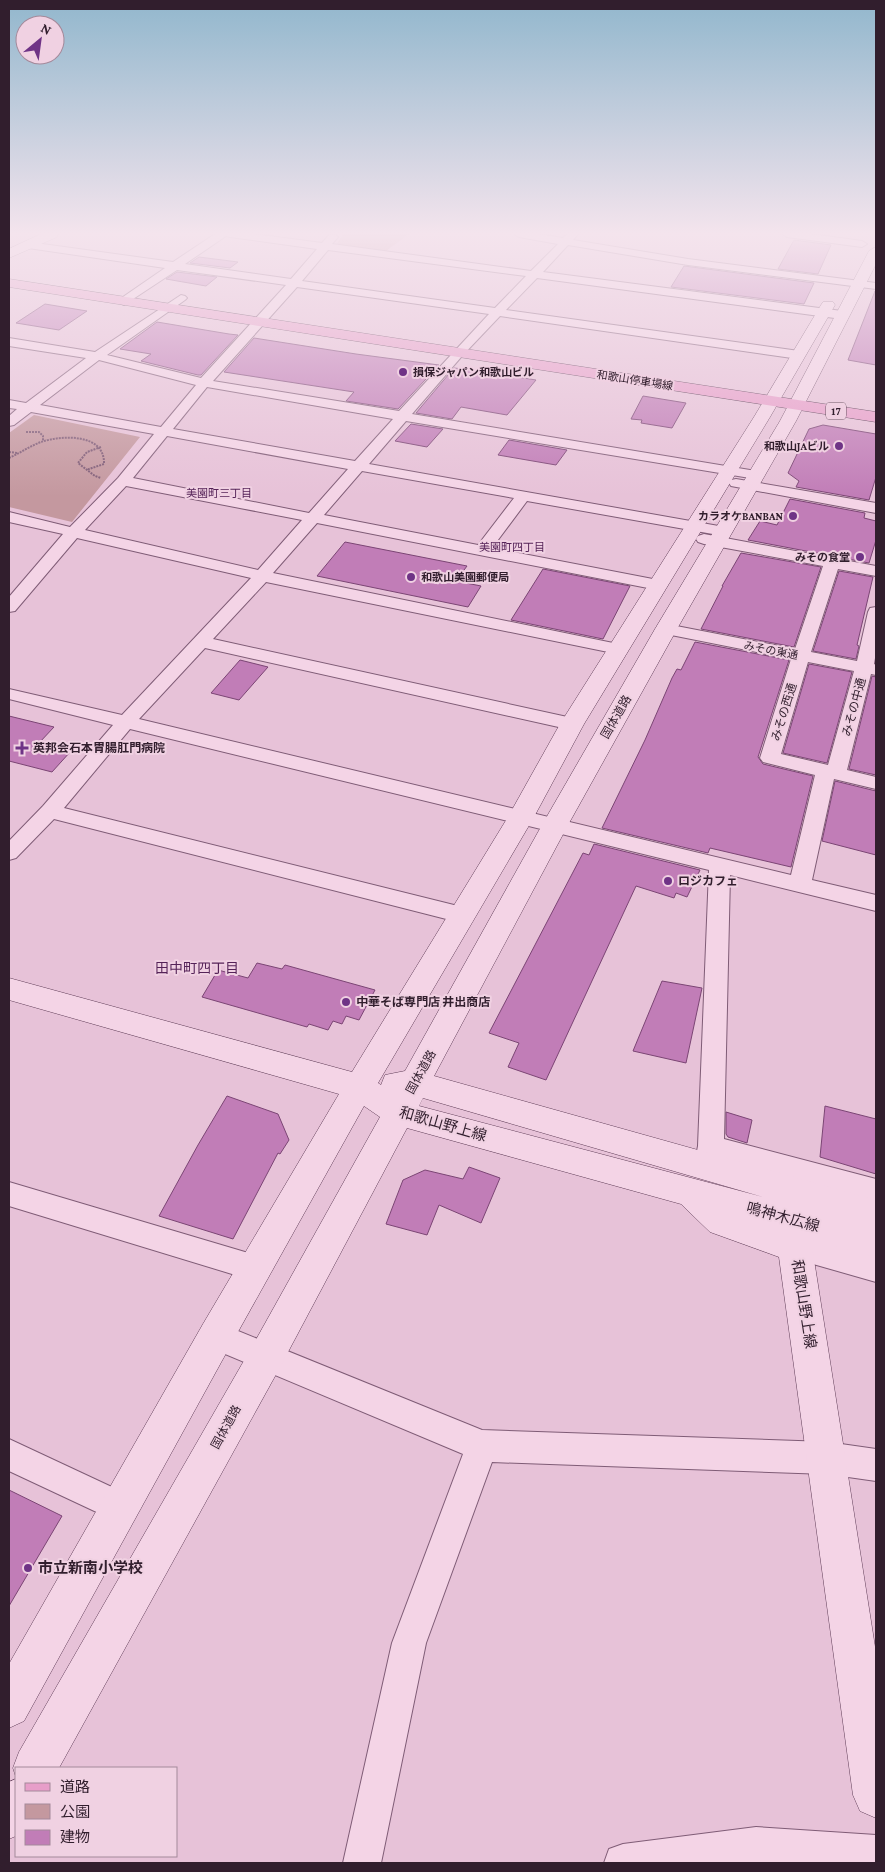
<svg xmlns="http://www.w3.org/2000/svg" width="885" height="1872" font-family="'Crimson Pro','Noto Sans JP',serif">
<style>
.green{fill:#c4989f}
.building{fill:#c17db7;stroke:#7b4574}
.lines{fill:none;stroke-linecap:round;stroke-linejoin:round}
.street-casing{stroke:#7f5c76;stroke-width:2}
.secondary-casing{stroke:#613f59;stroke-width:1}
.primary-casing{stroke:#4d3048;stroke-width:1}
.path{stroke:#7f5c76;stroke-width:2;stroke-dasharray:2 1;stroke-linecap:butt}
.street{fill:#f4d4e6;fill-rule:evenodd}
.secondary{fill:#f4d4e6;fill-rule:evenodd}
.primary{fill:#e79ec9;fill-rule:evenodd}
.poi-dot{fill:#6f3386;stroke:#f0d1e2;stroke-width:2}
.labels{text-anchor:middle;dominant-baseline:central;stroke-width:4;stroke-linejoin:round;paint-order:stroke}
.far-poi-label{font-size:11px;font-weight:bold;fill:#311e2d;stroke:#f0d1e2;text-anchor:end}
.far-street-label{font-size:11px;fill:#311e2d;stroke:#f0d1e2}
.shield{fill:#f0d1e2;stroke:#6a5463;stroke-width:1}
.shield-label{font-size:11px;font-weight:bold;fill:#311e2d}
.far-neighbourhood-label{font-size:11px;fill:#552358;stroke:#f0d1e2}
.street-label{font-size:12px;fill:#311e2d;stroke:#f0d1e2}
.poi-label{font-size:12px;font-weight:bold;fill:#311e2d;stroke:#f0d1e2;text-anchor:start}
.neighbourhood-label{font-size:14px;fill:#552358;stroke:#f0d1e2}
.near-street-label{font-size:15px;fill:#311e2d;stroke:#f0d1e2}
.near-poi-label{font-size:15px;font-weight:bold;fill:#311e2d;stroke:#f0d1e2;text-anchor:start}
</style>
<rect width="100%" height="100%" fill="#e7c2d8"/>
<path class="green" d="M343,234H409L386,251L337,244Z
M34,415L140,437L72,522L9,507V433Z"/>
<path class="building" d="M794,240L831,245L818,274L778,269Z
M199,257L238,262L230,268L190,263Z
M684,266L814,283L804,304L671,287Z
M177,272L217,277L206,286L166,279Z
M875,291L876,365L848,360Z
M45,304L87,311L59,330L16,323Z
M157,322L229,334L238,335L201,375H198L141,361L151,354L120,349Z
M254,338L356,354L439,365L398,409L346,401L354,392L224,372Z
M454,368L474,370L536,380L507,415L461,407L452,419L416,413Z
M643,396L686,403L672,428L641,423L642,420L631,419Z
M411,424L443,429L427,447L395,441Z
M823,425L876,434V477L869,500L796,487L799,481L788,473L809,429Z
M509,440L567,450L556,465L498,455Z
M790,499L865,513L864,518L876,521V540L869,563L748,540L760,521L777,525Z
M345,542L467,566L456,581L481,586L468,607L317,576Z
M741,553L821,567L794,647L701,629L723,586H722Z
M543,569L630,586L603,639L511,620Z
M839,571L873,577L857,645L859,646L856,659L813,651Z
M695,642L789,660L758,757L763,764L813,776L791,867L710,848L708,853L602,828L645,740L672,678L677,669L681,670Z
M240,660L268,667L239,700L211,693Z
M809,664L852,672L827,763L783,753Z
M872,676L876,677V775L849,769Z
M9,716L54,727L39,743L71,751L52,772L9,761Z
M835,781L876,791V855L822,841Z
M594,844L700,870L687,897L676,893L674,898L636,886L546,1080L508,1067L519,1043L489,1033L583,853L589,855Z
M257,963L282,969L285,965L375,990L359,1020L346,1016L342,1024L333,1021L328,1030L309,1024L307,1027L202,997L218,970L248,978Z
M662,981L702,988L686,1063L633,1051Z
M227,1096L278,1114L289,1140L280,1154L278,1153L233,1239L159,1216L198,1145Z
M825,1106L876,1119V1174L820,1157Z
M726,1112L752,1120L747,1143L728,1137L726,1134Z
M469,1167L500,1178L481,1223L439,1205L427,1235L386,1224L403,1180L425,1170L463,1179Z
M9,1490L62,1516L9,1606Z"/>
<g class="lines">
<defs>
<path id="street" d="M215,234H254L322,243L329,235L334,234L338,237L332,244L531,271L558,244L519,237L514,234H538L563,238L567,234H578L573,240L688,259L876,283V289L688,265L568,245L543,272L842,311L848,315L842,319L537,278L506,310L799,351L805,355L799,359L500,316L462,356L412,414L756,471L761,472L763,475L761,478L756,479L406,421L369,464L730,528L732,531L730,534L724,536L527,501L492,548L658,580L664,581L666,585L664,589L658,590L317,523L273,573L618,644L624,645L627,649L624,653L618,654L266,582L213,639L572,718L579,720L581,724L579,728L572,730L205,648L139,719L791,875L815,775L763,762L760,758L791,659L666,634L660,633L657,629L660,625L666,624L795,649L823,566L704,544L698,542L696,539L698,536L704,534L876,566V576L838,569L811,652L857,661L868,612L870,608L876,607V652L874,664L876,665V675L871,674L847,770L876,777V789L834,779L812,880L876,895V911L730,875L724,1139L876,1179V1203L721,1160L717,1169L708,1172L699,1169L695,1161L698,1146L709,870L130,729L64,808L462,907L470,909L473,915L470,921L462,923L54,819L16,858L9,860V841L43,806L113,725L9,699V689L122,715L251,578L77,538L15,611L9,612V597L63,534L9,522V512L70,527L118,478L154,434L31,412L14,425L9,426V416L17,409L9,408V400L26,403L86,358L9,346V338L95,352L181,295L185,296L187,298L185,300L107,355L201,378L286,285L177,270L124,305L120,303L118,301L120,299L165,268L28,248L23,245L28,242L173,262ZM226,236L230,237L317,249L291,279L185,264ZM328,250L526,276L495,308L302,281ZM297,287L489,314L399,411L213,381ZM99,360L196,385L161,427L40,405ZM207,387L393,419L355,461L173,429ZM167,436L348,469L309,513L133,478ZM362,471L514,498L478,545L324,515ZM126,486L302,520L258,570L85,530ZM808,662L854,671L828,765L781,754Z
M782,234H811L862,241L867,244L862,247L787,237Z
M736,479L876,503V513L731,486L729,483L731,480Z
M9,1182L255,1255L265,1259L269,1268L265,1277L255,1281L9,1206Z
M795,1234L876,1256V1282L785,1256L781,1247L785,1238Z
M216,1322L482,1430L827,1442L876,1449V1481L827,1474L492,1462L426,1643L381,1863H343L392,1643L463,1454L206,1346L201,1336L206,1326Z
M9,1439L131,1496L136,1507L131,1518L120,1523L9,1471Z
M756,1827L876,1835V1863H604L609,1849L623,1844Z"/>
<path id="secondary" d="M41,234H58L57,237L9,258V249Z
M876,247V264L796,421L677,629L568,825L434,1076L876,1200V1257L808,1239L812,1247L876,1653V1818L860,1811L853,1795L779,1257L710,1232L681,1204L407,1128L279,1369L59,1768H16V1777L13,1768L19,1752L253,1345L380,1117L364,1106L229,1348L24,1721L9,1728V1664L203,1324L339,1094L9,1000V978L352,1072L508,817L560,724L754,417L821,305L823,302H833L835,305L770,417L584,724L534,817L378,1083L381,1085L385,1075L405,1071L542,825L655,629L780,421L869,251ZM423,1098L763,1197L419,1106Z
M16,1779V1836L9,1839V1782Z"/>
<path id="primary" d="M9,279L876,412V422L9,287Z"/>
</defs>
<use href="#street" class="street-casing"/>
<use href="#secondary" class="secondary-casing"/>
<use href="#primary" class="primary-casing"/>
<path class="path" d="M26,432H39L43,436V441
M101,447L87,452L78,463L95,476L101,478
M9,452L18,453
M9,458C20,453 30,446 41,442C62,435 105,433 104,464L86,470"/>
<use href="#street" class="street"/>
<use href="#secondary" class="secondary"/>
<use href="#primary" class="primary"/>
</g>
<linearGradient id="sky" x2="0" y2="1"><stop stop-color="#92b7cd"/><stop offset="0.47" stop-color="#f4e4ed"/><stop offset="1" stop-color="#f4e4ed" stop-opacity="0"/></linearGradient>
<rect width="885" height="496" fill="url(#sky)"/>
<g class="poi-dot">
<circle cx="403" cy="372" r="5"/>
<circle cx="839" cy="446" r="5"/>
<circle cx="793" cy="516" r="5"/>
<circle cx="860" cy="557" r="5"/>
<circle cx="411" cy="577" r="5"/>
<path d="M19.5 740.5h5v5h5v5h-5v5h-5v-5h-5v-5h5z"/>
<circle cx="668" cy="881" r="5"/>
<circle cx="346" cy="1002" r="5"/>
<circle cx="28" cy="1568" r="5"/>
</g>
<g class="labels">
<g class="far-poi-label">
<text x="413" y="372" text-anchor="start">損保ジャパン和歌山ビル</text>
<text x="829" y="446">和歌山JAビル</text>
<text x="783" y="516">カラオケBANBAN</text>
<text x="850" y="557">みその食堂</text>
<text x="421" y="577" text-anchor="start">和歌山美園郵便局</text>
</g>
<g class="far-street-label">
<text transform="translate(635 380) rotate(9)">和歌山停車場線</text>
<text transform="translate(771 650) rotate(11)">みその東通</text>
</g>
<rect class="shield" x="826" y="402.5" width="20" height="17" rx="4"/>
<g class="shield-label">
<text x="836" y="411">17</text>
</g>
<g class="far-neighbourhood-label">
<text x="219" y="493">美園町三丁目</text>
<text x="512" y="547">美園町四丁目</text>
</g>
<g class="street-label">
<text transform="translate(854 707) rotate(-75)">みその中通</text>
<text transform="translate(784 712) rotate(-73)">みその西通</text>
<text transform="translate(616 717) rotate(-60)">国体道路</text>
<text transform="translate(421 1072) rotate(-61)">国体道路</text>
<text transform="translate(226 1427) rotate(-61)">国体道路</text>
</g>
<g class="poi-label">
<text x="33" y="748">英邦会石本胃腸肛門病院</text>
<text x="678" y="881">ロジカフェ</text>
<text x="356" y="1002">中華そば専門店 井出商店</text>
</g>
<g class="neighbourhood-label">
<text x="197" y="968">田中町四丁目</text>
</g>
<g class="near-street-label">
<text transform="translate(443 1124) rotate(16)">和歌山野上線</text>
<text transform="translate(783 1217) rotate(15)">鳴神木広線</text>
<text transform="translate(804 1304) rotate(81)">和歌山野上線</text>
</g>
<g class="near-poi-label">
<text x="38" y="1568">市立新南小学校</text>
</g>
</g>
<rect width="885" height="1872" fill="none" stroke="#311e2d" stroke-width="20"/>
<rect x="15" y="1767" width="162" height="90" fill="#f0d1e2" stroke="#a4899a"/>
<rect x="25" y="1783" width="25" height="8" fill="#e79ec9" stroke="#a4899a"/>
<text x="60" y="1792" font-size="15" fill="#311e2d">道路</text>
<rect x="25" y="1804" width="25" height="15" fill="#c4989f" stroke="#a4899a"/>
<text x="60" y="1817" font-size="15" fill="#311e2d">公園</text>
<rect x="25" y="1830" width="25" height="15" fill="#c17db7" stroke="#a4899a"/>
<text x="60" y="1842" font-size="15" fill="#311e2d">建物</text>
<g transform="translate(40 40) rotate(29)"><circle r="24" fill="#f0d1e2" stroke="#a4899a"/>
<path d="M0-4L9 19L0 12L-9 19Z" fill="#6f3386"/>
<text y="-8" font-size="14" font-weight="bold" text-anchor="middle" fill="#311e2d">N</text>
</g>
</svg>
